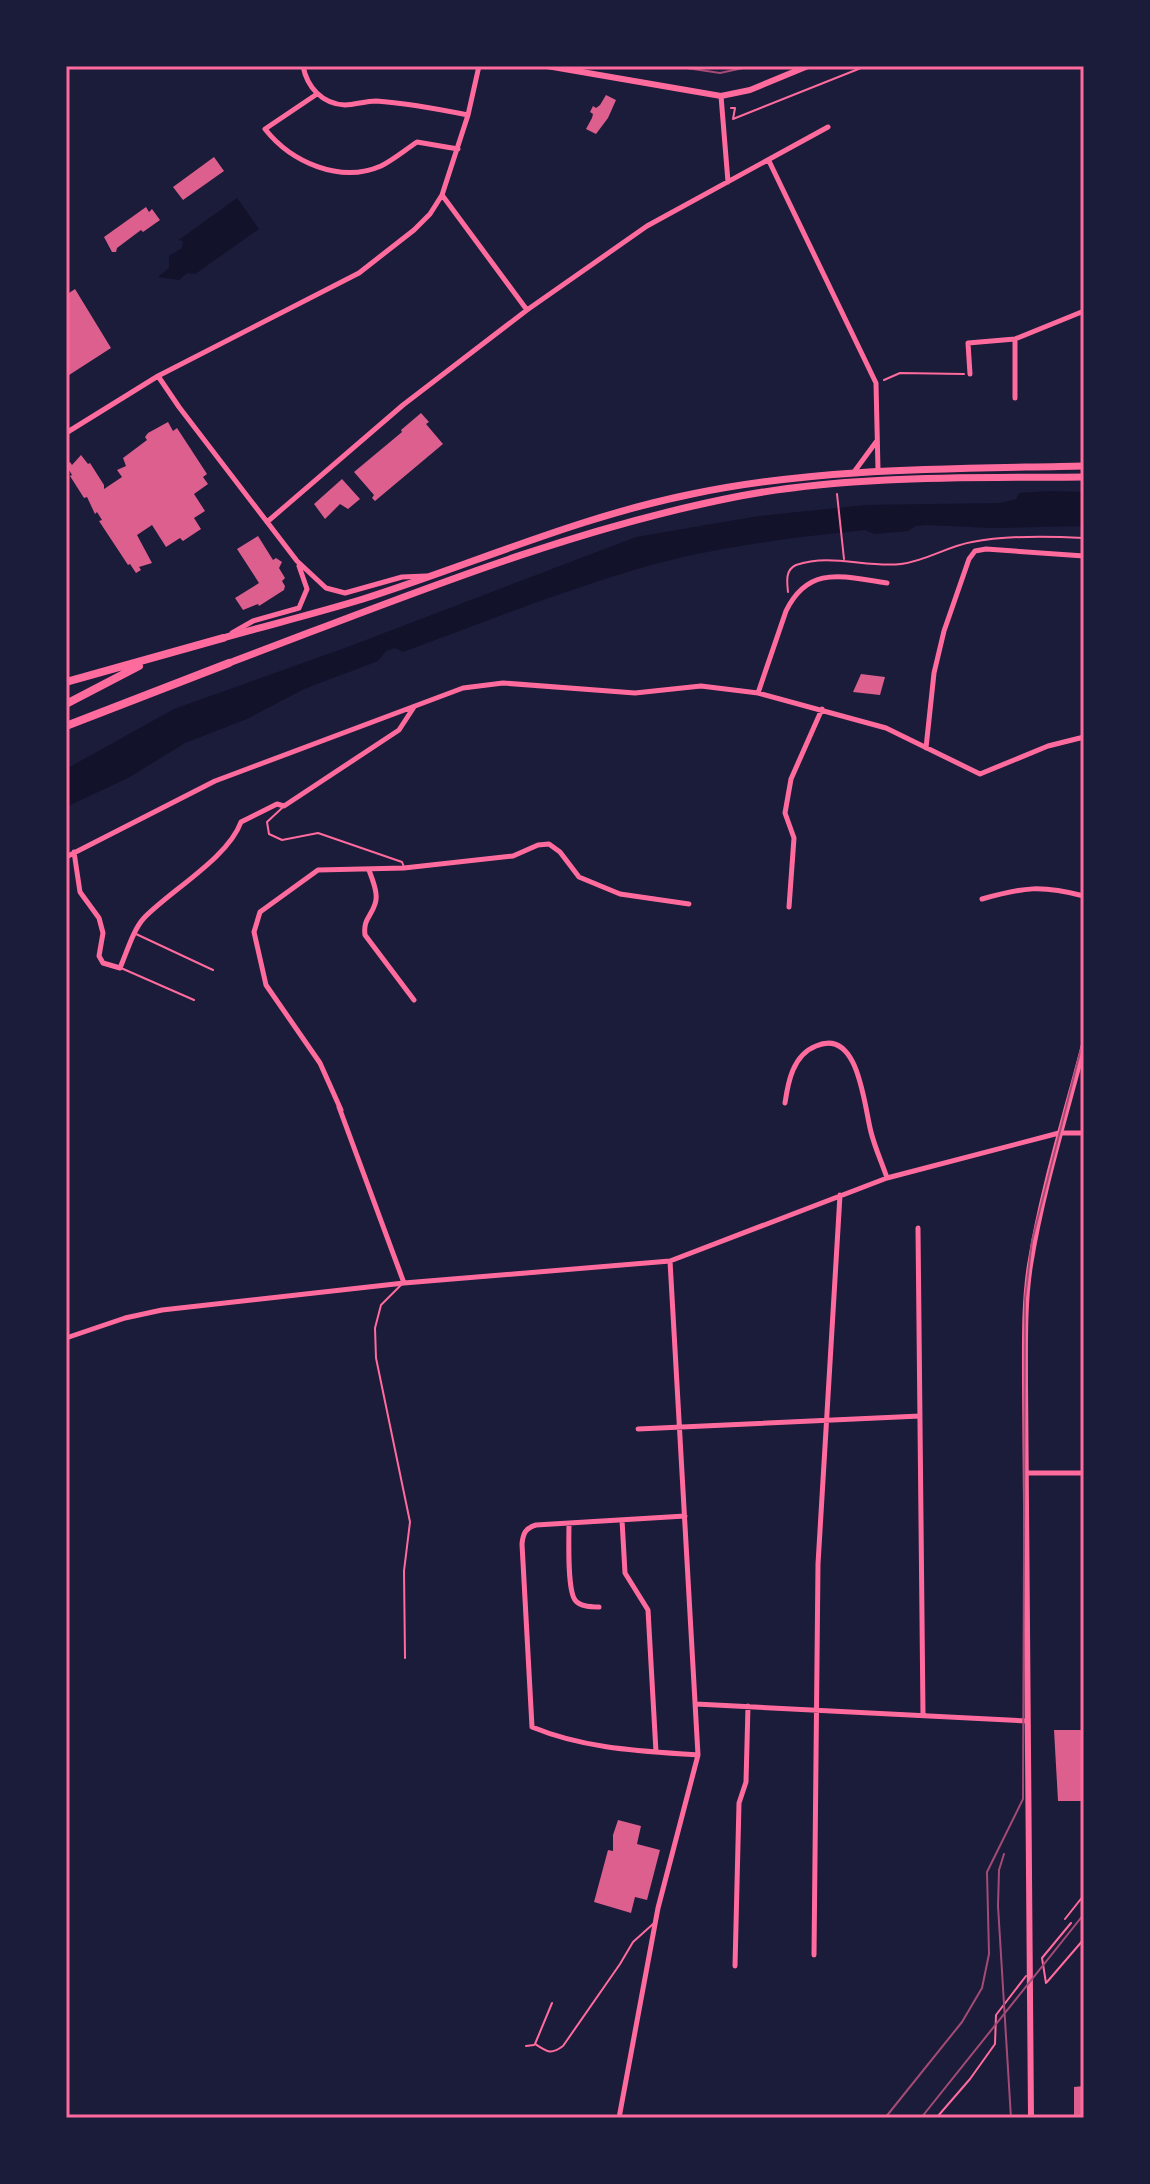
<svg xmlns="http://www.w3.org/2000/svg" width="1150" height="2184" font-family="Quicksand,sans-serif">
<style>
.water{fill:#12122b}
.building{fill:#dd5f8e}
.lines{fill:none;stroke-linecap:round;stroke-linejoin:round}
.path{stroke:#ff6b9d;stroke-width:2}
.service{stroke:#ff6b9d;stroke-width:2}
.minor{stroke:#ff6b9d;stroke-width:5}
.tertiary{stroke:#ff6b9d;stroke-width:6}
.secondary{stroke:#ff6b9d;stroke-width:6}
.primary{stroke:#ff6b9d;stroke-width:7}
.trunk{stroke:#ff6b9d;stroke-width:8}
.tram{stroke:#a44b75;stroke-width:2}
.neatline{fill:none;stroke:#ff6b9d;stroke-width:3}
</style>
<rect width="100%" height="100%" fill="#1b1b3a"/>
<path class="water" d="M237,198L259,229L195,274L187,273L179,280L158,277L169,268V256L182,248L183,241L179,240Z
M1050,491L1084,492V526L992,528L927,525L916,526L908,531L874,534L865,530C797,537 721,546 655,564C570,588 486,621 403,652L395,648L386,651L378,661L304,689L247,719L185,743L128,778L66,807V769L174,709L353,645L636,537L759,516L865,505L1000,503L1016,499L1019,493Z"/>
<path class="building" d="M606,95L616,100L608,118L596,134L586,129L592,118L593,114L590,112L593,106L596,108L600,105Z
M214,157L224,171L183,200L173,187Z
M146,207L149,212L152,209L160,220L143,232L141,230L117,248L116,252H112L104,237Z
M75,289L111,348L66,377V295Z
M421,413L429,422L426,424L443,444L375,501L372,498L374,495L354,472L402,432L401,430Z
M168,422L173,431L177,428L207,474L203,477L208,484L194,494L205,511L194,518L201,529L183,541L180,538L166,547L152,525L137,535L152,563L139,567L141,570L136,573L130,564L128,565L99,521L102,520L97,512L95,514L87,497L84,498L70,476L72,475L66,465L70,462L72,465L81,455L88,464L90,463L104,485V489L122,477L117,470L126,466L123,458L147,440L145,437L148,433Z
M342,479L360,499L348,509L340,504L325,519L314,504Z
M258,536L273,560L276,558L282,562L279,568L285,578L282,581L285,586L284,590L259,606L258,604L243,610L235,598L259,583L237,549Z
M861,674L885,677L880,695L853,692Z
M1054,1730H1084V1801H1058Z
M618,1820L641,1826L637,1844L660,1850L647,1900L635,1897L631,1913L594,1902L608,1850L613,1851V1835Z
M1084,2086V2118H1074V2087Z"/>
<g class="lines">
<path class="path" d="M731,108H735L733,119L866,66
M884,380L900,373L964,374
M837,494L844,559
M788,592C787,582 785,570 796,565C831,553 866,568 901,564C926,561 948,546 972,542C1007,535 1048,536 1084,538
M1065,1919L1084,1895"/>
<path class="service" d="M282,808L267,822L269,834L282,840L318,833L402,862L404,867
M136,934L213,970
M121,968L194,1000
M402,1284L381,1305L375,1328L376,1358L410,1522L404,1571L405,1658
M1047,1982L1084,1939
M1046,1983L1042,1958L1071,1923
M552,2003L535,2044C547,2052 551,2055 563,2046L620,1964L633,1942L653,1924
M526,2046L534,2045
M938,2116L970,2079L995,2044L996,2015L1026,1976"/>
<path class="minor" d="M303,66C307,87 322,104 345,105C355,105 365,101 376,101C406,103 438,109 468,115
M317,94L265,129C291,162 340,184 381,166C393,160 405,150 417,142L458,149
M721,96L728,182
M769,161L876,383L878,470
M442,195L527,310
M970,374L968,343L1015,339L1084,311
M158,376L179,407L297,561L326,588L345,593L402,577L426,576
M1015,398V339
M66,433L158,376L359,273L414,230L430,214L442,195L468,115L479,66
M854,472L876,442
M267,522L403,405L527,310L647,226L828,127
M232,633L253,621L299,608L307,589L299,566
M758,693L786,611C809,564 844,577 887,583
M926,748L934,673L944,631L969,559L975,551L986,549L1084,556
M74,852L80,892L99,918L103,933L99,956L103,963L120,968C127,952 133,930 144,918C171,890 228,858 241,822L277,804L284,806L399,730L414,707
M66,857L215,781L463,688L503,683L635,693L701,686L758,693L886,728L980,774L1048,746L1084,737
M369,870C372,879 379,894 375,904C371,917 363,919 365,935L414,1000
M982,899C1024,887 1041,885 1084,896
M789,907L794,838L785,813L791,779L822,709
M785,1103C788,1082 793,1055 816,1046C859,1027 864,1106 871,1132C875,1148 882,1163 887,1178
M339,1107L404,1283
M341,1110L320,1063L266,985L254,932L260,912L318,870L404,868L513,856L538,845L549,844L560,852L579,877L620,894L689,904
M918,1228L923,1715
M66,1338L125,1318L162,1310L404,1283L670,1261L887,1178L1059,1133H1084
M638,1429L920,1416
M1026,1473H1084
M685,1516L536,1525C525,1528 523,1534 522,1544L532,1727C585,1749 641,1751 698,1755
M622,1520L625,1573L648,1610L656,1752
M569,1523C569,1539 567,1589 575,1600C580,1607 592,1607 599,1607
M696,1704L1027,1721
M814,1955L818,1564L840,1195
M735,1966L739,1803L746,1782L748,1706
M619,2118L658,1908L698,1755L670,1261"/>
<path class="tertiary" d="M547,66L721,96L750,90L808,66"/>
<path class="secondary" d="M1031,2118L1025,1382C1025,1343 1024,1303 1030,1265C1042,1191 1065,1117 1084,1045"/>
<path class="primary" d="M223,638C269,625 317,613 363,599C473,564 578,517 692,494C821,467 953,469 1084,466
M229,663C397,600 564,530 740,496C852,475 970,478 1084,477"/>
<path class="trunk" d="M66,682L223,638
M66,704L139,666
M66,726L229,663"/>
<path class="tram" d="M673,66L720,73L752,66
M1004,1854L999,1870L998,1906L1011,2118
M885,2118L962,2022L982,1988L989,1954L987,1872L1023,1799L1025,1299L1032,1241L1084,1037
M921,2118L1084,1914"/>
</g>
<rect width="1150" height="2184" fill="none" stroke="#1b1b3a" stroke-width="136"/>
<rect x="68" y="68" width="1014" height="2048" class="neatline"/>
</svg>
